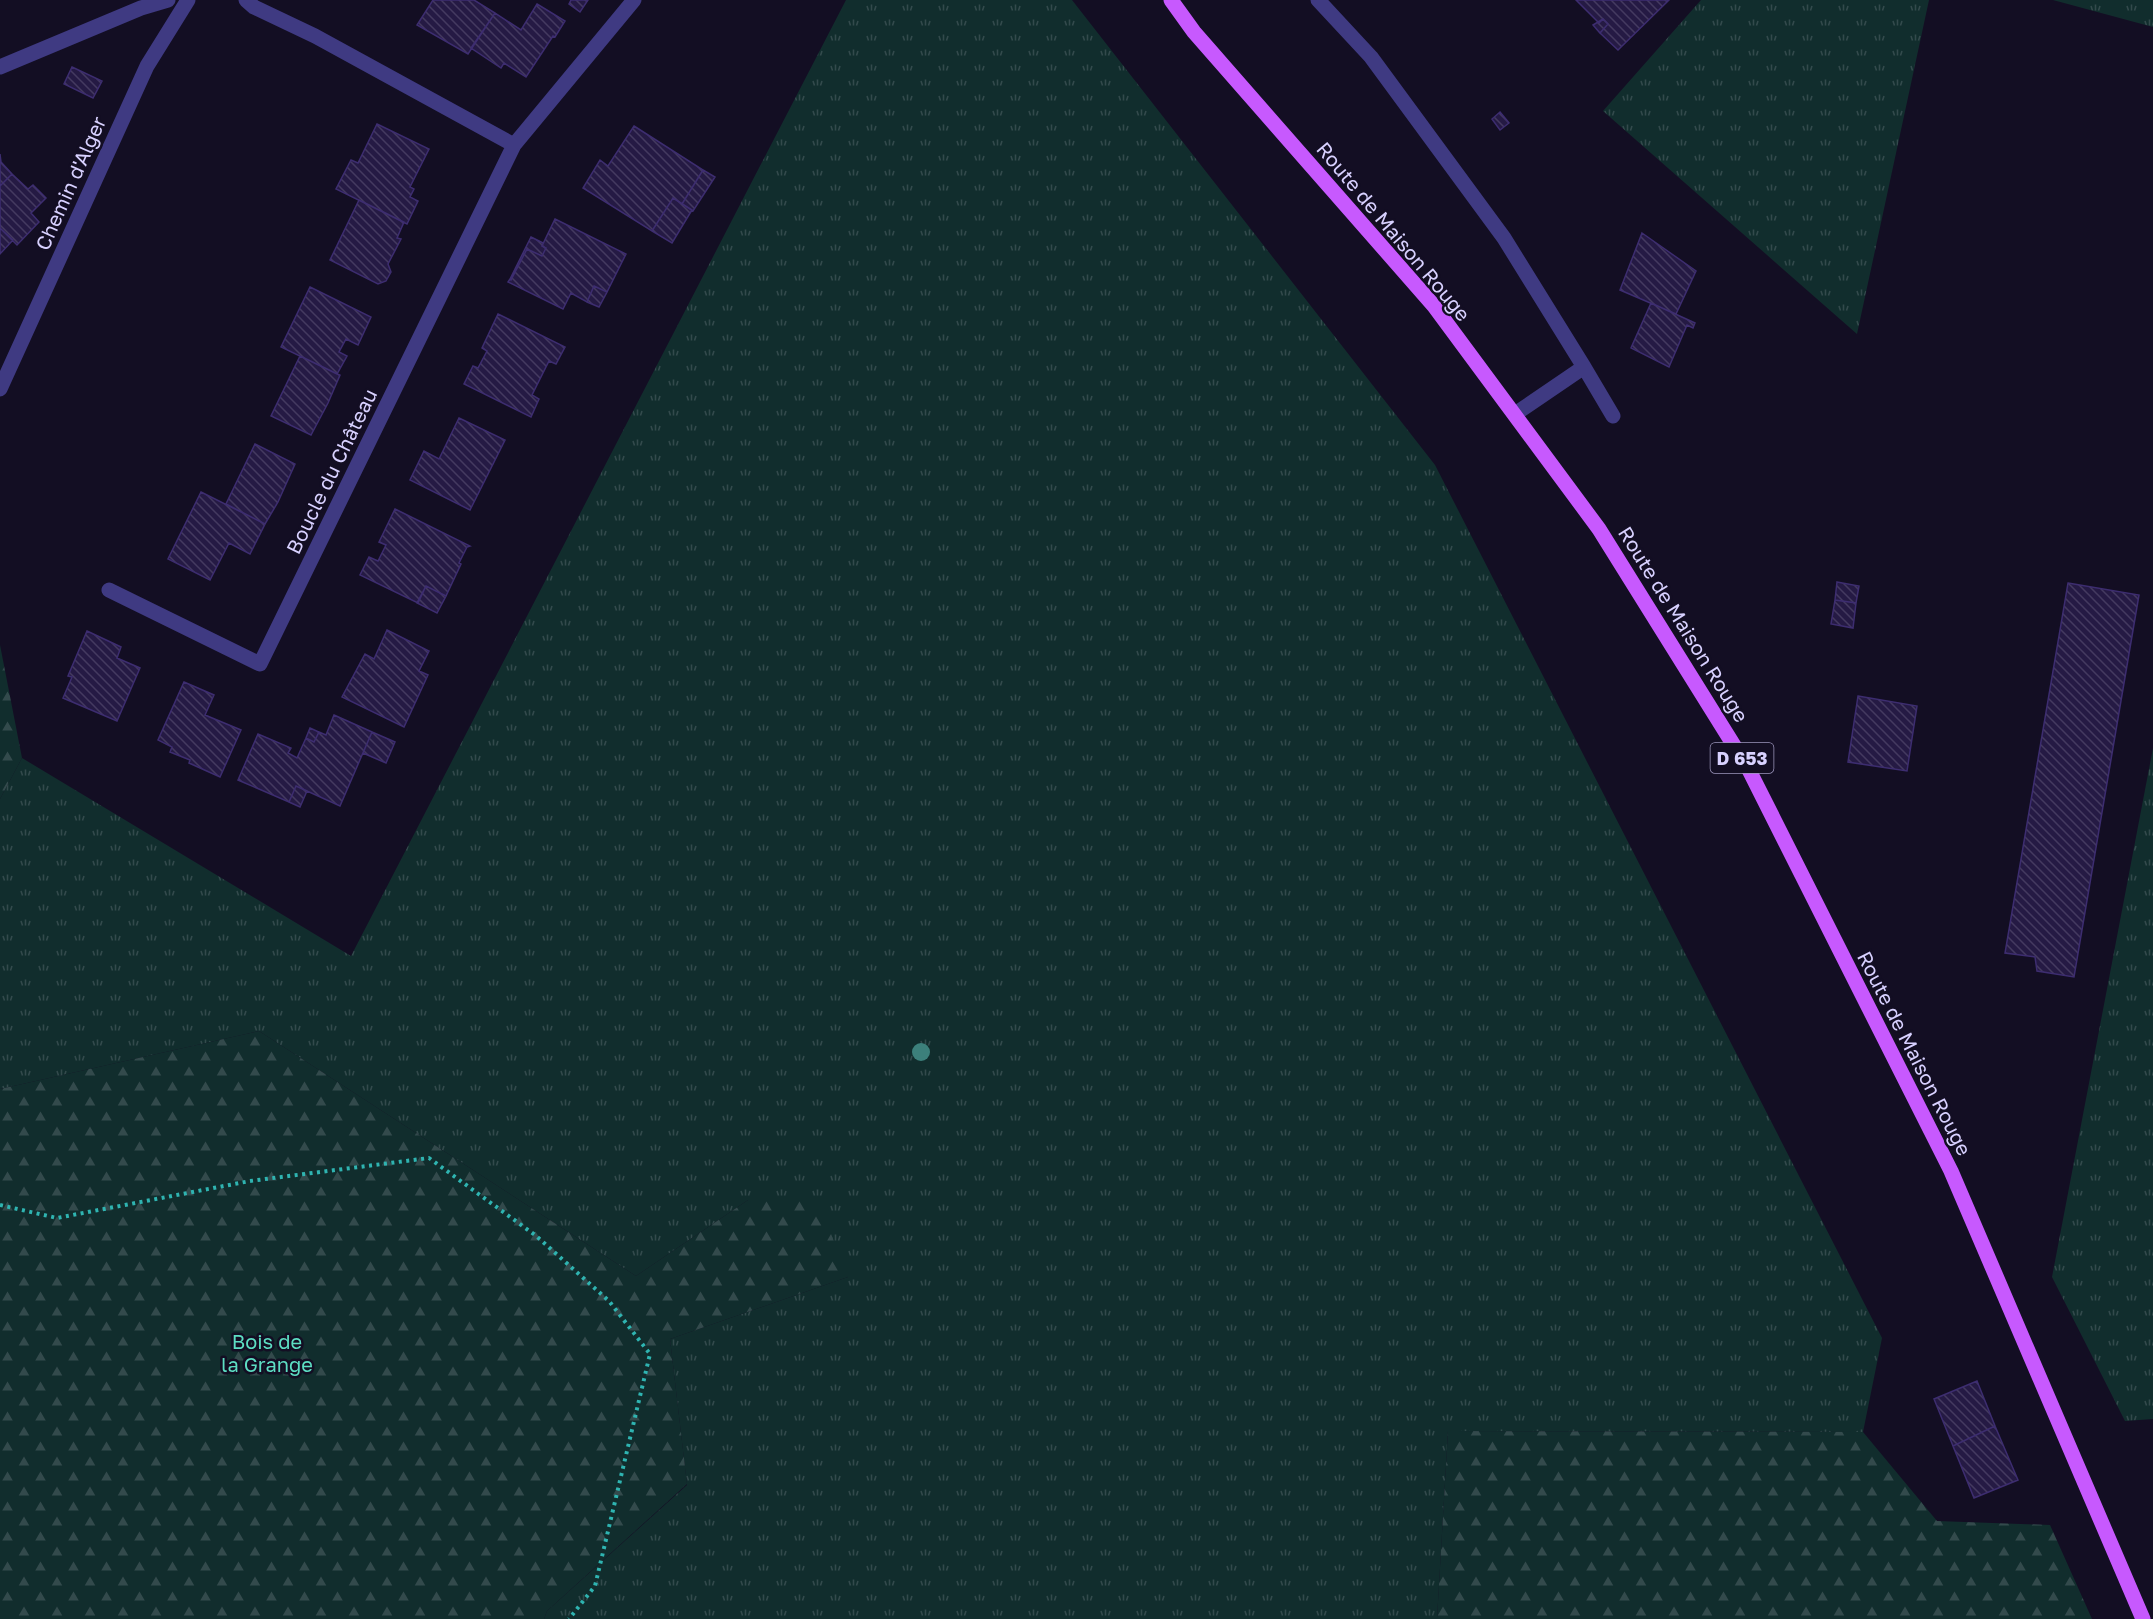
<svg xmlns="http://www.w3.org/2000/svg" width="2153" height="1619" font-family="'Golos Text',sans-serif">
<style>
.grass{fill:url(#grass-tufts)}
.forest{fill:url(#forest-firs)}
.building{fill:url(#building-back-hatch);stroke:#3d2d70;stroke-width:1.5}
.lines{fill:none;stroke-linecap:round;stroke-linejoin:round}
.path{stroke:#2fb4b1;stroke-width:4;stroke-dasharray:3 4.5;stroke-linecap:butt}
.lane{stroke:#3f3a82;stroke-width:15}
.street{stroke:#3f3a82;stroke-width:15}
.primary{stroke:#c759fe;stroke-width:15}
.tree{fill:#3c807b}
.labels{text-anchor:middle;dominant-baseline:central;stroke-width:5;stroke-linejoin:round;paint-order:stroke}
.shield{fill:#130e23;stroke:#9d96bd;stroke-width:1.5}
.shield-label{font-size:18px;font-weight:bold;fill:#d8d1ff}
.street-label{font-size:20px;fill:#d8d1ff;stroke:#130e23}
.park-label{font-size:20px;fill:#5ddec3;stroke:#130e23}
</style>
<defs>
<pattern id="grass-tufts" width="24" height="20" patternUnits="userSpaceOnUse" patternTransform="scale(1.5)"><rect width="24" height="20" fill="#112d2d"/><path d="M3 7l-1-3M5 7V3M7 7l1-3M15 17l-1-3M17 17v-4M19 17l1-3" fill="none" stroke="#334a4c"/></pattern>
<pattern id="forest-firs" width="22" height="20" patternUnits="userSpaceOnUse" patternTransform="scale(1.5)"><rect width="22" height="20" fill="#112d2d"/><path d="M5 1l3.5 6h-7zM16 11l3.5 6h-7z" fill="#334a4c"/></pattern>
<pattern id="building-back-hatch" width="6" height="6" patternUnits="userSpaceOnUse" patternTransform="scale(1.5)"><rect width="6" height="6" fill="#251a44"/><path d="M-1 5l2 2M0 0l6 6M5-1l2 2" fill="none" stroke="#443a60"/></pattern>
</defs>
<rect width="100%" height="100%" fill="#130e23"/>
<path class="grass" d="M846,0H1072L1435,465L1882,1338L1863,1432L1448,1431L1437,1619H544L547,1611L687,1485L670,1339L848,1277L748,1200L636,1276L259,1031L0,1089V799L22,758L351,956Z
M1701,0H1929L1857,334L1603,111Z
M2053,0H2153V27Z
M2153,748V1419L2125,1421L2052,1277Z"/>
<path class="forest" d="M0,645L22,758L0,799Z
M259,1031L636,1276L748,1200L816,1196L848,1277L670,1339L687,1484L547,1611L544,1619H0V1089Z
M1448,1431L1863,1432L1937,1521L2050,1525L2092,1619H1437Z"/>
<path class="building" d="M433,0H474L495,13L468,54L417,25Z
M571,0H588L580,12L569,4Z
M1576,0H1669L1618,50L1600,33L1608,24L1603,19L1599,23Z
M537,4L565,21L555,37L553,36L526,77L504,63L501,68L471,48L495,13L521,30Z
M1603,19L1608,24L1600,33L1593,25Z
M72,67L102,81L93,98L64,84Z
M1500,112L1509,123L1500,130L1492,119Z
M377,124L429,149L410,187L414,189L410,197L418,201L407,224L336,189L351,160L358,163Z
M634,126L703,170L682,204L673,198L652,231L583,188L600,160L608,166Z
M0,154L1,162L12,174L0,186Z
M703,170L715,177L693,211L682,204Z
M12,174L28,189L33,185L46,198L31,213L39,222L17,245L0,228V186Z
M673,198L692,210L672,243L652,231Z
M359,200L404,222L397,238L401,239L388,264L391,272L386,281L378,284L330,260Z
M555,219L626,254L607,292L594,286L587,302L571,293L563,309L508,282L510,279L511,280L527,249L542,256L546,248L542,246Z
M0,228L13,240L0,254Z
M1642,233L1696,271L1676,314L1620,290Z
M531,237L543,243L542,246L546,248L542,256L527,249L511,280L510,279Z
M594,286L607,292L599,307L587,302Z
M310,287L371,317L358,345L346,339L339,352L347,356L337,374L281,347Z
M1651,303L1695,323L1693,328L1687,325L1669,367L1631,348Z
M498,314L565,347L556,364L549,361L532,395L539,399L531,417L464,384L473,366L478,368L487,351L482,348Z
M300,356L340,375L328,403L311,435L271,416Z
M459,418L505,440L470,510L410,480L424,451L439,459Z
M255,444L295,464L278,502L265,524L226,504Z
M201,492L265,524L250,554L229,543L210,580L168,559Z
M395,509L470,546L467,547L459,563L461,564L446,596L426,586L418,603L360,575L369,557L378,561L386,545L379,542Z
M1837,582L1859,586L1856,603L1835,600Z
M2068,583L2139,595L2074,977L2037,971L2035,957L2005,953Z
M426,586L446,596L437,613L417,603Z
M1835,600L1856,603L1853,628L1831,624Z
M387,630L429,651L419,671L428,675L404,727L342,697L365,654L374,659Z
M87,631L121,647L117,658L140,668L117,721L63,698L72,677L68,676Z
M184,682L214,695L205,715L241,730L220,777L189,763L190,760L170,752L172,747L158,740Z
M1858,696L1917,706L1907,771L1848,762Z
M334,715L372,732L340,806L296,786L289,802L238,780L258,734L291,748L288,753L297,758L306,738L314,742L319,732L326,735Z
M310,728L319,732L314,742L306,738Z
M372,732L395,742L386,763L363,753Z
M296,786L307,791L300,807L289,802Z
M1977,1381L1995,1426L1953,1446L1934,1399Z
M1995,1426L2018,1480L1974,1498L1953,1446Z"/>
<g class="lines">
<path class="path" d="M0,1205L57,1218L250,1181L429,1158L535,1235L609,1301L650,1354L595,1586L569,1619"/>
<path class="lane" d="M1318,0L1371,57L1504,238L1584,367L1515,414
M1584,367L1613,416"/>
<path class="street" d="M246,0L254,7L315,36L514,145L634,0
M0,67L141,8L168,0
M0,389L147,66L188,0
M109,590L260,664L514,145"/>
<path class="primary" d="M1171,0L1194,32L1434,306L1599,529L1748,768L1951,1171L2143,1619"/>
</g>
<circle class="tree" cx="921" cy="1052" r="9"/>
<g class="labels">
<rect class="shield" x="1710.5" y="743" width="63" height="30" rx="4.5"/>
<g class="shield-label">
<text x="1742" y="758">D 653</text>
</g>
<g class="street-label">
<text transform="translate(70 183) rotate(-66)">Chemin d'Alger</text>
<text transform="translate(1394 231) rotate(50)">Route de Maison Rouge</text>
<text transform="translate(331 471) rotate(-64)">Boucle du Château</text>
<text transform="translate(1684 624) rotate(58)">Route de Maison Rouge</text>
<text transform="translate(1915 1053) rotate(63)">Route de Maison Rouge</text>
</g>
<g class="park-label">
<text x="267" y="1341">Bois de<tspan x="267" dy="23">la Grange</tspan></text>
</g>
</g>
</svg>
